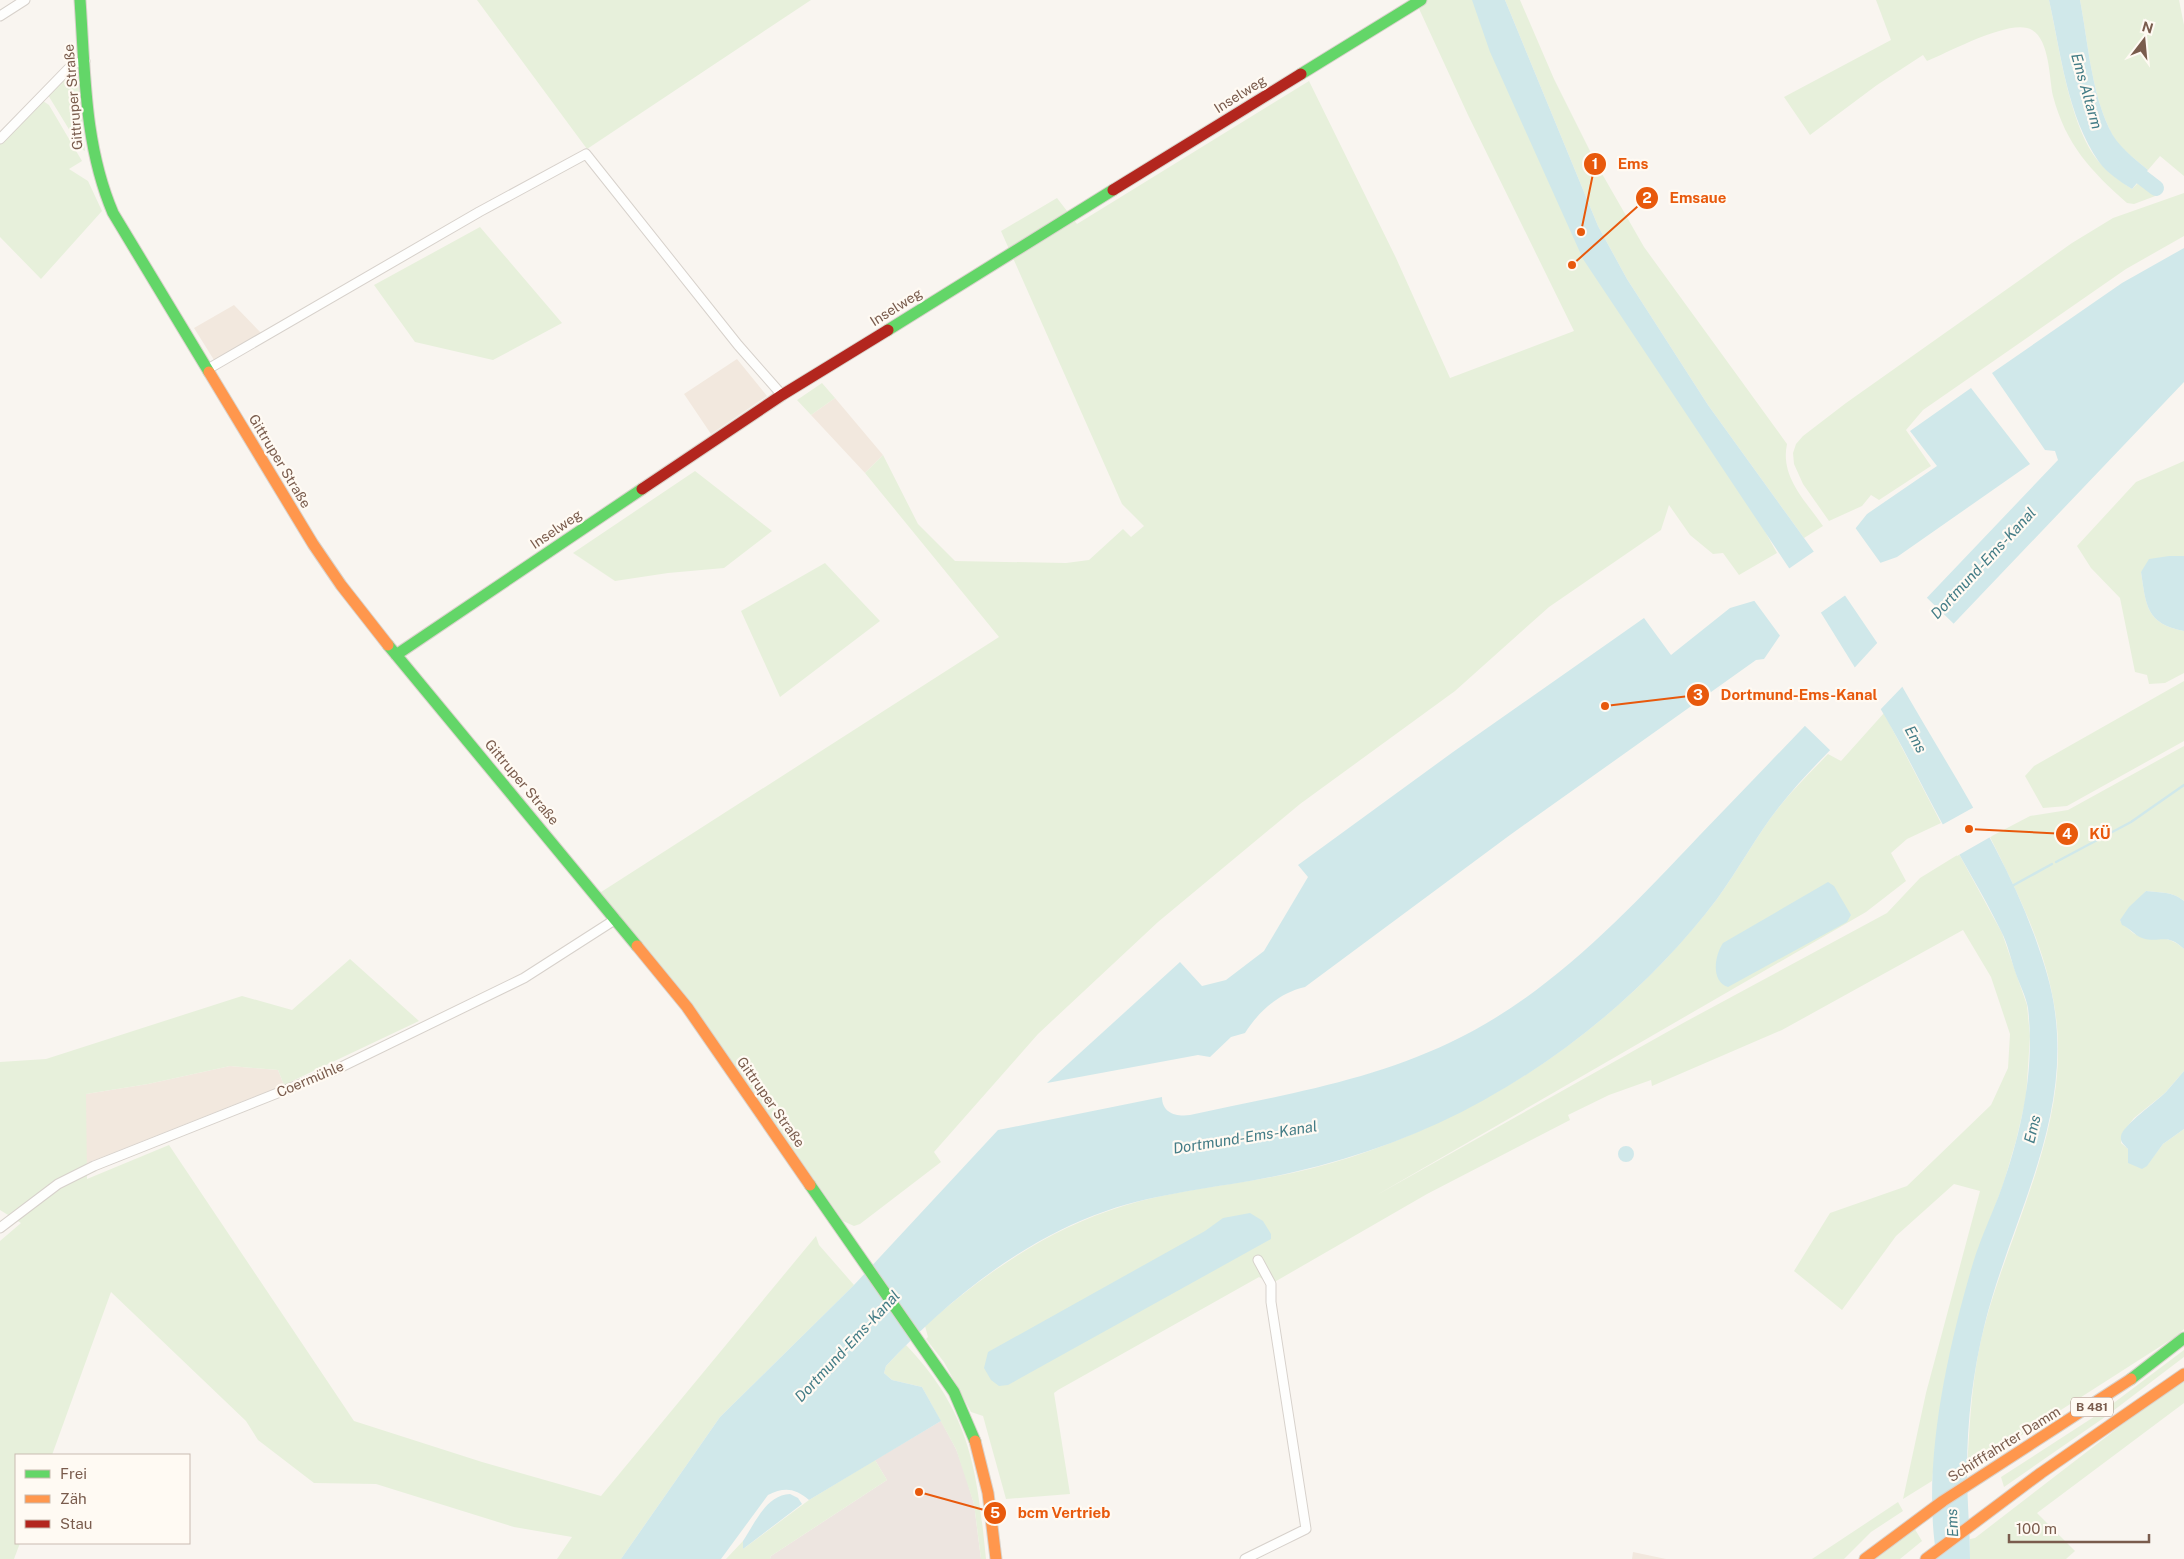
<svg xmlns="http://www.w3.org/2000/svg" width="2184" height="1559" font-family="'Public Sans',sans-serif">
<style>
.residential{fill:#f2e8de}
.industrial{fill:#ede5e0}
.green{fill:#e7f0db}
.water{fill:#d0e8ea}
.pier{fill:#f9f5f0}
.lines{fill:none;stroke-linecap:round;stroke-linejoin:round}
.stream{stroke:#d0e8ea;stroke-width:2.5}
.river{stroke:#d0e8ea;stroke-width:16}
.street-casing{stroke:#d7d1cb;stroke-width:11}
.fast-casing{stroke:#d9d2cb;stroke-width:13}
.slow-casing{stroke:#d9d2cb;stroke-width:13}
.jam-casing{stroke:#d9d2cb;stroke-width:13}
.street{stroke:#fefefd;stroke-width:9}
.fast{stroke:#63d668;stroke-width:11}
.slow{stroke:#ff974d;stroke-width:11}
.jam{stroke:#b3261e;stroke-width:11}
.labels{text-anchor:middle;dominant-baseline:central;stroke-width:4.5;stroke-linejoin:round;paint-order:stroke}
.shield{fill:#fffaf3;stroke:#a28b7f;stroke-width:1}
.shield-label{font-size:12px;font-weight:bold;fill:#7a5c4d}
.street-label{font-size:14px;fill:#7a5c4d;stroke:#fffaf3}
.water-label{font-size:15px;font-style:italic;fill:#437c86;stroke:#fffaf3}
.leader{fill:none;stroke:#e8590c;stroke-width:2}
.callout-dot{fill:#e8590c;stroke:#fffaf3;stroke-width:2}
.mark-label{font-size:15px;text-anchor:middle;font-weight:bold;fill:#fff}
.callout-label{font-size:15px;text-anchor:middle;font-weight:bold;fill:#e8590c;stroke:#fffaf3;stroke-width:4.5;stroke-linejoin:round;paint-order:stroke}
</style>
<rect width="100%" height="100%" fill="#f9f5f0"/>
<path class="residential" d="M234,305L262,334L214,360L194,328Z
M737,359L767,396L711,434L684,394Z
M835,398L883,455L865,473L811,415Z
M230,1066L278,1070L284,1085L85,1164L86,1094L148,1084Z
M1633,1552L1666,1559H1632Z"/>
<path class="industrial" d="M941,1421L956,1449L965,1474L974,1504L981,1559H770L771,1556L887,1480L875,1460Z"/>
<path class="green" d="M477,0H811L587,149Z
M1415,0H1486L1521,93L1777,553L1739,575L1723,553L1713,554L1690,535L1669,505L1661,530L1549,607L1455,691L1300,804L1158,922L1038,1034L934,1152L941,1162L860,1224L854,1226L843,1221L693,1006L598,894L999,637L865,473L883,455L918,524L955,561L1066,563L1089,560L1123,529L1131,537L1144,526L1122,504L1001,231L1057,198L1077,224L1309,81L1396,258L1450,378L1574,331L1468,115Z
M1505,0H1520L1554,79L1597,165L1644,247L1787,444C1780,477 1805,500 1823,526L1804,538L1708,405L1627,279L1598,226Z
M1876,0H2049C2059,44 2070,133 2102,165C2111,174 2121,182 2132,189L2139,182L2158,195L2134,204L2127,203C2091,171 2066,145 2053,96C2049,78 2050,33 2027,28C2004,22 1949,52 1927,61L1923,55L1877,85L1810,135L1784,97L1891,40Z
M2080,0H2179L2184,25V176L2160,156L2148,170C2134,158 2116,146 2109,128C2091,89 2088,42 2080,0Z
M77,68L85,151L81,149L48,95Z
M43,101L49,105L82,161L69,169L88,181L102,211L41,279L0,237V143Z
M2184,193V236L2126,269L1923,410L1906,430L1931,466L1879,500L1871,495L1862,506L1829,521L1803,484L1794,464L1793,453L1796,444L1803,436L1846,403L2072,243L2113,218Z
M480,227L562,323L493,360L415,342L374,285Z
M822,383L835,398L811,415L797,400Z
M2184,461V556H2169L2141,572C2146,605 2146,624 2184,631V673L2165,683L2149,684L2147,675L2135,672L2120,598L2091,568L2077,546L2136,482Z
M695,471L772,531L724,568L668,573L615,581L573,553Z
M825,563L880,621L780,697L741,611Z
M2184,681V741L2067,806L2043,808L2025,776L2034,766Z
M1884,713L1941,823L1907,839L1891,853L1906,881L1866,912L1375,1196L1685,1022L1887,913L1920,878L1959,854L2002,933L2027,1005L2030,1036L2026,1098L2016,1141L2003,1185L1974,1262L1953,1344L1940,1410L1932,1481L1903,1499L1926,1393L1980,1191L1954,1184L1896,1236L1842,1310L1794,1271L1830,1213L1907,1186L1991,1105L2008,1068L2010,1034L1991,977L1963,930L1782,1030L1652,1086L1651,1080L1609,1095L1568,1115L1570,1120L1427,1194L1271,1284L1259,1277L1058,1390L1054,1393L1070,1494L1006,1499L983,1416L971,1412L944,1362L926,1339L928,1337L925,1326C983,1274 1048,1229 1123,1206C1177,1189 1236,1185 1292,1173C1344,1162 1395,1143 1443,1120C1551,1070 1645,993 1717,899C1739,869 1756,836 1779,807C1794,788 1812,771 1828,754L1841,761Z
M2184,746V901C2172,891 2161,893 2146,891L2120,921C2125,924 2130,932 2135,934C2150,943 2165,931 2184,949V1071L2165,1093L2134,1118L2123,1132L2121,1143L2128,1149V1154L2148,1164L2163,1144L2184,1129V1329L2175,1337L1967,1470C1970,1419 1972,1369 1986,1320C2014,1219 2072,1118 2055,1010C2046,948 2017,892 1990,837L2030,816L2068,810Z
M350,959L419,1021L284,1085L278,1070L230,1066L148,1084L86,1094L87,1179L169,1145L354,1421L482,1462L601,1496L816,1236L819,1245L854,1285L720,1417L621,1559H557L572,1537L514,1527L376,1484L314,1483L258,1440L246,1421L111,1292L52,1455H16V1543H20L14,1559H0V1241L21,1223L0,1210V1062L46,1059L242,996L292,1010Z
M906,1345C971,1413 977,1470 986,1559H981L974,1504L956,1449L922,1387L892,1380L884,1373L886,1366Z
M2184,1350V1357L2105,1417L2004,1487L2001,1477L2103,1411Z
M2184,1377V1403L2037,1513L2075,1551L2066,1559H1970V1539L1975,1538Z
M875,1460L887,1480L771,1556L770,1559H726L743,1541V1549L809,1500Z
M1898,1502L1903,1511L1871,1532L1844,1559H1812Z
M1913,1526L1922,1541L1900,1559H1876Z"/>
<path class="water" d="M1472,0H1505L1598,226L1627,279L1708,405L1817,556L1855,529L1867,514L1937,466L1910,431L1971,388L2030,464L1897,557L1880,563L1842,591L1880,647L2058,460L2055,451L2045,450L1992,373L2122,283L2184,248V382L1899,681C1947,766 2003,847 2036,940C2044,963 2052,987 2055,1012C2070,1125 2012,1217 1985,1323C1973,1371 1967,1421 1967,1470C1967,1500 1970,1530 1970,1559H1937C1921,1468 1947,1351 1973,1263C1981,1237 1993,1212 2002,1187C2022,1130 2035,1068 2028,1008C2026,997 2020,985 2016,974C2011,960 2008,944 2001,931C1983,894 1961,859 1942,823C1920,783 1901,742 1877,703C1844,737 1808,770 1779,807C1756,836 1739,869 1717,899C1655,981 1574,1050 1484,1100C1425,1133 1360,1157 1294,1172C1232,1187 1167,1190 1106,1211C1020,1241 947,1301 886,1366L884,1373L892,1380L922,1387L941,1421L809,1500C795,1488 784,1487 768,1495L721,1559H621L720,1417L854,1285L998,1130L1162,1097C1162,1113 1176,1117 1190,1115C1277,1096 1367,1082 1449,1043C1549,996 1624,915 1699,836C1752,781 1805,726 1857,671L1818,608L1781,634L1764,659L1756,660L1510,835L1305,987C1279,993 1259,1011 1245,1033L1231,1037L1210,1057L1198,1055L1047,1083L1180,962L1202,986L1226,980L1264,951L1308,877L1298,865L1453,752L1644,618L1671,655L1730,608L1757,600L1793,574L1583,259L1490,52Z
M2049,0H2080C2088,42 2091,89 2109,128C2117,146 2134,158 2148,170L2132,189C2121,182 2107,173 2099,162C2067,116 2061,54 2049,0Z
M2169,556H2184V631C2146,624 2146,605 2141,572L2149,559Z
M1828,882L1834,886L1851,915L1847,922L1728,987C1710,981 1715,955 1723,943Z
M2146,891C2161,893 2172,891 2184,901V949C2166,932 2160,944 2142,938C2134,935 2130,928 2122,925L2120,920L2129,907Z
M2184,1071V1129L2163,1144L2147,1166L2142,1169L2128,1163V1149C2124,1145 2120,1142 2121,1136C2123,1125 2156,1102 2166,1092C2172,1085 2178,1078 2184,1071Z
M1618 1154a8 8 0 1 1 16 0a8 8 0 1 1-16 0Z
M1250,1213L1263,1221L1271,1234V1239L1008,1385L999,1386L991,1380L984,1368L988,1352L1205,1231L1223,1218Z
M790,1494L798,1498L802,1504L743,1549V1541C755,1523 766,1495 790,1494Z"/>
<path class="pier" d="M1854,526L1882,565L1845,591L1847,594L1819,614L1817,611L1781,637L1753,599L1789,574L1787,570L1816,550L1818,553Z
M1925,596L1955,625L1902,681L1904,685L1879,711L1877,707L1833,753L1803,724L1879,641L1880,644Z
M1976,806L1992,836L1957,856L1940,826Z"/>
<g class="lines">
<path class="stream" d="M2056,862L2131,822L2184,785
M2012,886L2052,864"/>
<path class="river" d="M2126,165L2156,188"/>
<defs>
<path id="street" d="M0,16L25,0
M0,139L73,64L85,61
M208,369L479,212L586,154L738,345L782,395
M0,1228L58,1184L94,1166L333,1071L524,978L616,919
M1245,1559L1306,1529L1271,1302V1284L1258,1260"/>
<path id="fast" d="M80,0C85,72 84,145 113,213L209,372
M1301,74L1421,0
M888,330L1113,190
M388,645L637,946
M396,655L642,489
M810,1185L954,1392L975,1441
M2131,1379L2184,1338"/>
<path id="slow" d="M209,372L313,544L341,585L388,645
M637,946L687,1007L810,1185
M975,1441L988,1493L996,1559
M1865,1559L1943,1501L2131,1379
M1926,1559L2041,1473L2184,1374"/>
<path id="jam" d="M1113,190L1301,74
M642,489L782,395L888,330"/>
</defs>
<use href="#street" class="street-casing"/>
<use href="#fast" class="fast-casing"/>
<use href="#slow" class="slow-casing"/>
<use href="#jam" class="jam-casing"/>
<use href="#street" class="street"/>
<use href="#fast" class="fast"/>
<use href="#slow" class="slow"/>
<use href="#jam" class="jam"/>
</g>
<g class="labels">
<rect class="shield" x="2071" y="1397.5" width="42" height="19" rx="4"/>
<g class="shield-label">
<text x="2092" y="1407">B 481</text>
</g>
<g class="street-label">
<text transform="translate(1240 94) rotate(-32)">Inselweg</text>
<text transform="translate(73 97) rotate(-95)">Gittruper Straße</text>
<text transform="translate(896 307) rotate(-32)">Inselweg</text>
<text transform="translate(280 461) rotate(59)">Gittruper Straße</text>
<text transform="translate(556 529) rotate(-34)">Inselweg</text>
<text transform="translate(522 782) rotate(50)">Gittruper Straße</text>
<text transform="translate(310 1079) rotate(-23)">Coermühle</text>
<text transform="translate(771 1102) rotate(55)">Gittruper Straße</text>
<text transform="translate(2004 1444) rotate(-32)">Schifffahrter Damm</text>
</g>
<g class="water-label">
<text transform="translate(2087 91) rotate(74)">Ems Altarm</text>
<text transform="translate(1983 563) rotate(-47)">Dortmund-Ems-Kanal</text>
<text transform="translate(1916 739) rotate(61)">Ems</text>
<text transform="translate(2032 1129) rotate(-76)">Ems</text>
<text transform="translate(1245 1137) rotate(-9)">Dortmund-Ems-Kanal</text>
<text transform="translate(847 1346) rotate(-47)">Dortmund-Ems-Kanal</text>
<text transform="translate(1952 1523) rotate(-93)">Ems</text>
</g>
</g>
<path class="leader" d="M1581 232L1595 164M1572 265L1647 198M1605 706L1698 695M1969 829L2067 834M919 1492L995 1513"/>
<g class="callout-dot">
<circle cx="1581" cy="232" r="5"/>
<circle cx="1572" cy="265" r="5"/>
<circle cx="1605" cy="706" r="5"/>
<circle cx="1969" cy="829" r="5"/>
<circle cx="919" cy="1492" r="5"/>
<circle cx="1595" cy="164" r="12"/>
<circle cx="1647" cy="198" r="12"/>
<circle cx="1698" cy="695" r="12"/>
<circle cx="2067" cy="834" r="12"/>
<circle cx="995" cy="1513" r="12"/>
</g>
<g class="mark-label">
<text x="1595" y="169">1</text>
<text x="1647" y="203">2</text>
<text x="1698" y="700">3</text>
<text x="2067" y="839">4</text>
<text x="995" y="1518">5</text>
</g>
<g class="callout-label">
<text x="1633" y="169">Ems</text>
<text x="1698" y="203">Emsaue</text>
<text x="1799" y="700">Dortmund-Ems-Kanal</text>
<text x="2100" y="839">KÜ</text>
<text x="1064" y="1518">bcm Vertrieb</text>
</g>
<rect x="15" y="1454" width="175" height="90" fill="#fffaf3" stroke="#cabbb1"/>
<rect x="25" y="1470" width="25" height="8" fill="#63d668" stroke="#cabbb1"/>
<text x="60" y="1479" font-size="15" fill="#7a5c4d">Frei</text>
<rect x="25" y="1495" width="25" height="8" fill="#ff974d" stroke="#cabbb1"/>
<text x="60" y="1504" font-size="15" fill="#7a5c4d">Zäh</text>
<rect x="25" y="1520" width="25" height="8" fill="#b3261e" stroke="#cabbb1"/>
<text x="60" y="1529" font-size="15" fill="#7a5c4d">Stau</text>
<g transform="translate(2144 40) rotate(16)" stroke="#fffaf3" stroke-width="4" paint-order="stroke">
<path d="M0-4L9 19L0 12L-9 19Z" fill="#7a5c4d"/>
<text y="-8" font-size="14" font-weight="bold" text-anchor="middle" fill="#7a5c4d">N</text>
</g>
<path d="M2009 1534v8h140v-8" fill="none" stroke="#7a5c4d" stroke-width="2.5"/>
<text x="2016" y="1534" font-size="15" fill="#7a5c4d" stroke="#fffaf3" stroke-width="4" paint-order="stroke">100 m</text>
</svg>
